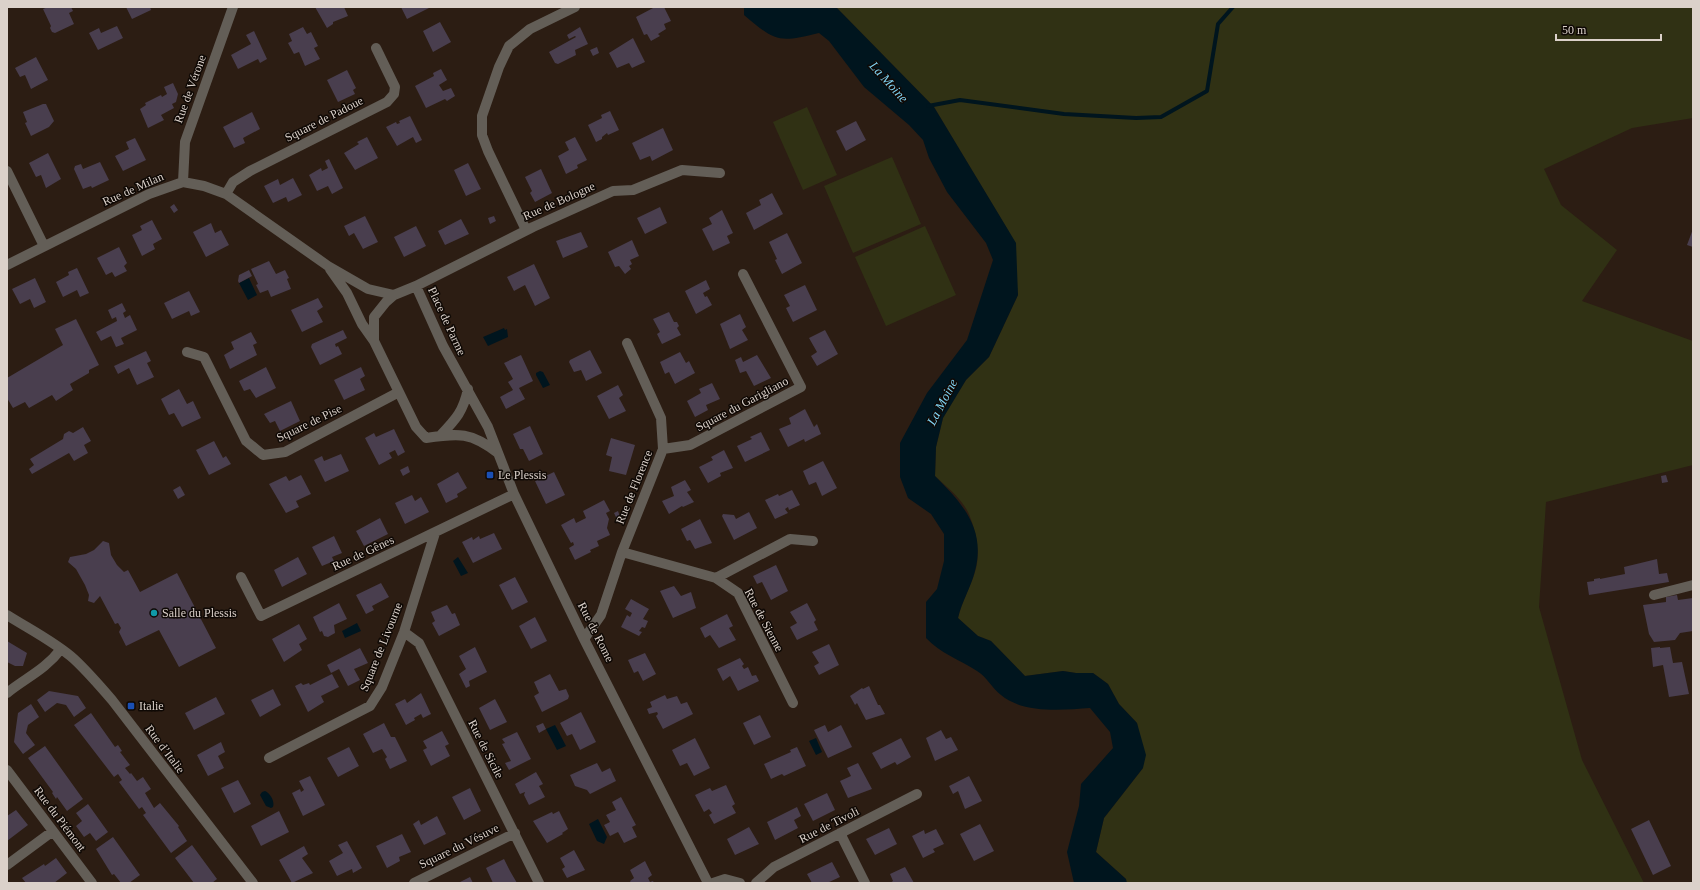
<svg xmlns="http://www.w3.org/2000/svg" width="1700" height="890" font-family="Georgia,serif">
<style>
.green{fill:#303114}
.water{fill:#00151e}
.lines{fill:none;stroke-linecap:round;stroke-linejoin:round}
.stream{stroke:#00151e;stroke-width:4}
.building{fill:#493e4e}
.minor{stroke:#635e57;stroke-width:10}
.transit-dot{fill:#1a4fb4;stroke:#0f0905;stroke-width:1.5}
.culture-dot{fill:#0f9aa8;stroke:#0f0905;stroke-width:1.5}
.labels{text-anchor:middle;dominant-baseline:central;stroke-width:3;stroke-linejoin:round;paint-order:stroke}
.street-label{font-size:12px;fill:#dbd1ca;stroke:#0f0905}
.poi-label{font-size:12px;fill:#dbd1ca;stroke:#0f0905;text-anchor:start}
.water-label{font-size:13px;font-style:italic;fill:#80d4f4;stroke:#0f0905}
</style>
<rect width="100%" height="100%" fill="#2c1d13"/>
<path class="green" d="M836,7H1693V118L1632,128L1544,169L1561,205L1617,250L1582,301L1693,341V465L1546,502L1539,607L1582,760L1644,883H1126V879L1096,852L1104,818L1143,768L1137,723L1119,704L1108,684L1093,673H1076L1063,671L1025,676L991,641L978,636L958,618C962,601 970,588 975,572C981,554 976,530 968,512C961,498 947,487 935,476L936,447L943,418L966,380L989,357L1018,295L1009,232L934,107Z
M807,107L837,175L803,190L773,122Z
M892,157L921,224L853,253L824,186Z
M925,226L956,295L886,326L855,257Z"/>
<path class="water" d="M744,7H836L934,107L1016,243L1018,295L989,357L966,380L943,418L936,447L935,476C963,504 986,529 975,571C971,587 962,601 958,618L978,636L991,641L1025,676L1063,671L1076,673H1093L1108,684L1119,704L1137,723L1146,755L1143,768L1104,818L1096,852L1126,879L1127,883H1074L1067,852L1079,806L1081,784L1113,748L1110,732L1090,708C1063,710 1024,714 1001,695C992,688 987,677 977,671C960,660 940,653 926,638V602L937,589L944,561V534L931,514L908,498L900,477V443L927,393L967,340L993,260L986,243L947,192L929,158L923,140L909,125L864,87L829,41L819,33C778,43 776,42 744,15Z
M249,278L257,295L248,300L239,283Z
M504,328L505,330L507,329L508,337L488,346L483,337Z
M540,371L543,372L550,385L543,388L536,375V373Z
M458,557L468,573L461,576L453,561Z
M357,623L361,631L345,638L342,631Z
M555,725L566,746L557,750L546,729Z
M816,738L822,752L816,755L809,741Z
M265,791C270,793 275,801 273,807L271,808L266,806L260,795L262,792Z
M598,819L607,837L604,844L597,841L589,824Z"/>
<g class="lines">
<path class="stream" d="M928,106L960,100L1064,114L1136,118L1161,117L1207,91L1218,24L1233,7"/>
</g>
<path class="building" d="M48,7H71L73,11L69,13L74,24L55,33L52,32L50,28L51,26L43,9Z
M126,7H150L151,10L132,19Z
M315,7H344L348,16L333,22V24L327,28Z
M401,7H431L407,19Z
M655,7H664L671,21L664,24L666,29L658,34L660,36L651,41L647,34L644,35L636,17Z
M440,22L451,42L433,52L423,31Z
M117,26L123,38L98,50L89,33L99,28L101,33Z
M303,27L307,34L311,32L318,46L314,48L320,59L305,66L299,52L294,54L288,43L292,41L289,34Z
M580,27L588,44L575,50L576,55L558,64L555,63L549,52L576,37L575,36L569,39L567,35Z
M254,31L267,59L260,63L258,59L238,69L231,55L251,44L246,35Z
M633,38L645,62L632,68L629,63L617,68L609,53Z
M597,47L599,53L593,56L590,50Z
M36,57L48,80L31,89L25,75L20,77L15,68Z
M441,69L447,80L439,85L443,91L451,88L455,96L447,101L445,99L426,108L415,86L434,76L433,73Z
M347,70L356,88L353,90L355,94L338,102L327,80Z
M173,83L178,94L176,102L172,104L174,108L161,115L164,120L148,128L140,109L146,105L145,103L161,95L162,97L167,94L164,87Z
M43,104H46L54,121L49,127L31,136L25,123L27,122L23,112Z
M610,111L619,130L608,135L607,133L602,137V139L596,142L588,125L602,118L601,115Z
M252,112L260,129L243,138L245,143L234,148L223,127Z
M410,116L422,140L416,143L413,137L397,146L386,127L396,122L397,124L400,123L399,121Z
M856,121L866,140L846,151L836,131Z
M663,128L673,150L652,161L650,156L640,160L632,143Z
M367,137L378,158L355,170L344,153L359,144L357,142Z
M575,137L587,160L577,165L578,168L566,174L558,156L569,150L565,142Z
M135,138L146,160L123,171L115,156L129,149L126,142Z
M48,153L61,179L46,188L41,175L36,177L29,163Z
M329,159L343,188L332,194L328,186L317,191L309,175L321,168L322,171L328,168L325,161Z
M100,162L109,180L92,188L91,186L83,189L74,169L75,166L81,164L83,169Z
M468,163L481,189L466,196L454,170Z
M541,169L552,193L535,202L530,193L532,191L525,177Z
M293,178L302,195L288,202L286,197L273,203L264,186L278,179L280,185Z
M772,193L783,214L754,230L746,213L761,205L759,200Z
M174,204L178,210L174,213L170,207Z
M660,207L667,223L645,234L637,218Z
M722,210L733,233L727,236L730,243L713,251L702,229L712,224L709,218Z
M365,216L378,242L363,249L354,233L349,236L344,226Z
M494,216L496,221L490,224L488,218Z
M461,219L469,234L445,245L438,231Z
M152,220L162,239L153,244L155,249L142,256L132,235L142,230L140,226Z
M211,223L215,233L221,230L229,245L206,257L193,232Z
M416,226L426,246L404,257L394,237Z
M1693,229V247L1687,245Z
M581,232L588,247L563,258L556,241Z
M787,233L802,263L782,274L775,260L777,259L769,242Z
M632,240L639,256L630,260L632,264L629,266L631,269L625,274L619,266L615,267L608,252Z
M119,247L127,263L124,266L127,271L115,277L112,272L106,275L97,258Z
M269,261L276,274L285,270L289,278L287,279L291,289L271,297L268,290L260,293L256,285L258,284L251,269Z
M534,264L550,298L535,306L525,285L514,291L507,277Z
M77,268L89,293L80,297L77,290L63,297L56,282L69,275L68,272Z
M249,270L252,276L239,283L238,281L239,275Z
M35,278L46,302L34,308L30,299L20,304L12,289Z
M706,280L710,289L703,293L705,297L707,296L712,305L696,314L685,291Z
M805,285L817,310L793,322L786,308L790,306L784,295Z
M189,291L200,312L191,316L189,311L172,319L164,303Z
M318,298L323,307L317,311L323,322L302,332L291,310Z
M122,303L126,311L123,313L125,318L130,315L137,330L121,338L124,344L116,347L111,336L101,341L96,332L117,321L116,317L112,319L108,310Z
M669,312L674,322H677L679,326L677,328L681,335L662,344L657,334L660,332L653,319Z
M740,314L746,327L742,330L748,340L730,349L720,324Z
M76,319L99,365L89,370V373L70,384L73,390L56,401L52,395L29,408L25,402L13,408L7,398V378L63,345L55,329Z
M343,330L347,338L335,344L336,347L338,346L342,354L320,365L311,347L312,344Z
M825,330L838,354L817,366L811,356L817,352L809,338Z
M251,332L257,343L253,345L257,355L230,369L224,355L234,349L231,342Z
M590,350L602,373L586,381L581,370L574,372L569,362L570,360Z
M146,351L151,361L147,363L154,377L137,385L129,368L118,374L114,366Z
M680,352L686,363L689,361L695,373L675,384L669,372L665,374L660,362Z
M521,355L533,381L519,388L525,399L506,409L500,397L513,390L508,382L513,379L504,363Z
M757,355L771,378L754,386L746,371L740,373L735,360L741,357L743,362Z
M266,367L276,388L256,398L250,389L244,391L239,381Z
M361,367L365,376L360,379L365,390L344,400L334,380Z
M712,383L720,399L706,405L708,410L695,417L687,401L701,393L699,389Z
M618,385L623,395L619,398L626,411L609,419L597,396Z
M179,389L187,404L193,401L201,418L182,427L174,413L169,415L161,399Z
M291,401L300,421L280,431L275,421L270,423L264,414Z
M805,409L814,427L817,424L821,434L805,442L804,439L788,447L779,429L791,424L789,418Z
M530,426L543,454L529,461L523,449H520L513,434Z
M83,427L91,441L84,445L88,453L74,461L69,453L32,474L29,469L34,465L30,459L63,439L64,434L69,431L73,433Z
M394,429L405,452L398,456L395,450L389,453L392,458L379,465L365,438L374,433L376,437Z
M761,432L770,450L745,462L737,446L752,439L750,437Z
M611,438L635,445L626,475L609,471L612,457L606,455Z
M214,441L223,458L226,456L231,464L209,475L196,450Z
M724,450L733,468L720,473L721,476L708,483L699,467L713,460L711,457Z
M341,454L349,471L325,482L314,460L322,456L324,461Z
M823,461L837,488L822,496L816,482L809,485L803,471Z
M408,466L410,472L403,476L400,470Z
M458,472L467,488L457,494L458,497L446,503L437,484Z
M554,472L565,495L546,504L535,481Z
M301,475L311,494L296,501L299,507L286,513L269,484L286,476L289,481Z
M1666,475L1668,482L1662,483L1661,476Z
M685,480L691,490L687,492L694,502L683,507L682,506L669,514L662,501L674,496L671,487Z
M180,486L185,495L178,499L173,490Z
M792,490L800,505L789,510L788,507L785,509L788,513L775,519L765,500L778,494L779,496Z
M412,495L415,501L421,497L429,512L405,524L395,503Z
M604,500L610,511L606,513L609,519L607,528L610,535L597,541L599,546L590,550L591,552L575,560L569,548L574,545L573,542L571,543L561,525L574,518L576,523L586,518L583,511Z
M618,511L620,517L617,519L614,513Z
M749,512L757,528L734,540L722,516L723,514L734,515L736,519Z
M380,518L388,534L364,546L356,531Z
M700,519L712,543L695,549L690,540L687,541L681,529Z
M494,533L502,549L473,563L462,542L472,537L473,540L479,536L480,539Z
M334,536L342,553L332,557L334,561L322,566L312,547Z
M103,541L109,543L111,555L117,565L124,572L128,570L140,592L177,573L216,648L179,667L159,630L126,646L119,632L121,628L118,623L115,624L100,596L94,603L88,601L89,595L85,585L76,569L68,562L70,557L86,554L94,550Z
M298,557L307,574L282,587L274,570Z
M1657,559L1659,574L1667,573L1669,582L1589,595L1587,582L1594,581V579L1600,578V579L1625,574L1624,567Z
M776,565L788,591L771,600L762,582L757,584L753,576Z
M515,577L528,602L512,610L499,585Z
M381,583L389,597L372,606L374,610L366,614L356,595Z
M674,586L681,596L691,592L696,608L673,618L660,591Z
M1677,595L1678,600L1693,598V631L1680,633L1675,640L1654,642L1649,634L1643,605L1666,602V597Z
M631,599L649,609L643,619L648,621L645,628L642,627L639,631L642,632L639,636L621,627L627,615L630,617L632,613L625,609Z
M339,603L347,619L334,625L335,633L328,637L324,636L322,631L320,632L313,617Z
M807,603L816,620L814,622L818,630L797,640L790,627L797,623L790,612Z
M447,605L452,614L455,613L460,625L439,636L432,623L435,621L431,612Z
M727,614L733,626L729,628L736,640L719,648L710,635L705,638L700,628Z
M535,617L547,641L531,649L519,626Z
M299,624L307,639L299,644L302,650L284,662L272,639Z
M7,641L27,653L23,666H15L7,662Z
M829,644L839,665L819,675L814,666L819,663L812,652Z
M475,647L487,672L469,681L470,686L466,688L459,674L466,669L459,656Z
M1660,647V648L1670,647L1673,663L1682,662L1689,694L1669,697L1663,665L1653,667L1651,648Z
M360,648L368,663L354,669L360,680L348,686L339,669L331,673L327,665Z
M645,653L656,674L643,681L638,671L634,673L628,660Z
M740,658L744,664L742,666L744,669L748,667L752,676L756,675L759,681L738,691L730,676L723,681L717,669Z
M332,674L339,687L321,696L324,702L308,712L295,686L301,683L303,685L309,683L310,685Z
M550,674L559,691L566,689L569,696L568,699L542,712L534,696L539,693L534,682Z
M869,686L878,705H880L885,714L866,720L857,703L855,705L850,696L862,688L863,689Z
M273,689L281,705L260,717L251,700Z
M49,691L78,696L86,708L74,717L66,705L57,703L45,712L37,700Z
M421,693L431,714L423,718L421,714L414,718L415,720L406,725L395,704L405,699L407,703Z
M665,695L667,699L677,696L681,704L687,702L693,714L663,729L656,716L658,714L657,712L649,714L647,709L652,707L650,702Z
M216,697L225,714L194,730L185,713Z
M495,699L507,722L490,730L479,708Z
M31,704L39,717L28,725L26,733L35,745L23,754L14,742L18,713Z
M581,712L596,742L580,750L572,734L567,736L560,723Z
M91,713L115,747L118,745L122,751L120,752L130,765L125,768L130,774L131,773L137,781L143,777L151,789L145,793L154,808L160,803L179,826L178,827L187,841L171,853L143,815L146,813L142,807L139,809L119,782L122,780L118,774L114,777L74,725Z
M760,715L771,737L754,745L743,723Z
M384,723L391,737H395L407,761L390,769L385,759L387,757L382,749L373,753L363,734Z
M543,723L546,729L539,733L536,726Z
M825,725L828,732L841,725L852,747L828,758L814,730Z
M941,730L946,739L951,737L958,750L935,761L926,738Z
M442,731L449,744L445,746L450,756L431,766L423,750L427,748L423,741Z
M517,732L531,759L509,770L505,763L511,761L502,744L505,743L502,739Z
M695,738L710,768L694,776L687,763L680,766L672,750Z
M901,738L911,757L897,765L895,762L881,769L872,753Z
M221,742L225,752L218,756L224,768L208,776L197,755Z
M45,746L83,799L67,811L57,797L56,799L52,793L53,792L28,758Z
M349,747L359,766L338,777L327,758Z
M797,747L806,766L784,776L782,774L771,779L764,764L791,752L790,750Z
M597,763L602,772L610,768L616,781L590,794L587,790L575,786L570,775Z
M858,763L872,789L848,798L840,781L851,776L847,768Z
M536,772L543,784L539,786L545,797L529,805L524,795L525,792L520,794L515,784Z
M310,776L325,805L303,816L292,793L300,789L301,792L304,790L299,781Z
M969,776L982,801L965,809L958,791L953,794L949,786Z
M238,780L251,804L234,813L221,788Z
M726,785L735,804L732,806L736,813L714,824L709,815L712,813L709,809L704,812L695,795L710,788L712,791Z
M470,788L481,811L464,820L452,797Z
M827,793L835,810L813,821L804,804Z
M621,797L636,825L632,827L637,837L624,843L618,832L610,836L604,825L610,822L606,815L616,810L612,802Z
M88,804L108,832L96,841L90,833L84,837L76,826L82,821L76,813Z
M797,807L801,816L794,820L798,828L775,840L767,822Z
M16,810L28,825L7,841V816Z
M279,811L289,832L261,846L251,826Z
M559,811L568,829L562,833L563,834L547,843L533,821L552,812L553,814Z
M437,816L446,834L424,845L413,824L419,820L421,825Z
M1649,820L1671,866L1653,875L1631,829Z
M980,824L994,851L974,861L960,834Z
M749,827L759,844L735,855L727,839Z
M889,828L897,844L875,855L866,839Z
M936,829L944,844L933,849L935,852L923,858L912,836L924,830L925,834Z
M402,834L411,852L399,857L400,861L387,868L376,846Z
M113,837L140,875L129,883H121L114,874L112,875L96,849Z
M347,841L362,868L353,873L352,869L337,876L329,861L343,853L338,845Z
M192,845L217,879L212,883H194L175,858Z
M304,846L308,854L302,858L313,873L292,883L279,860Z
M574,850L585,870L567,878L562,869L565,867L560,858Z
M56,858L67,873L54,883H26L22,878L44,864L45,866Z
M504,859L510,871L517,883H493L486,868Z
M645,861L652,875L648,878L650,882L653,881L654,883H631L630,881L634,878L630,870Z
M832,862L840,877L827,883H812L807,874Z
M905,867L914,883H890L893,881L890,874Z
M470,877L473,883H458Z"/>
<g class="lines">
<path class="minor" d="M7,171L44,246
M183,182L185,142L233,7
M226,194L233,182L250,171L387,102L394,94L395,87L376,48
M526,230L488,151L482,135V116L499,67L509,46L530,29L575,7
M7,265L149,194L183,182L204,186L226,194L328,266L368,289L394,295
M330,269L347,293L362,324L374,341
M416,286L443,346L488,427L514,494L584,639L708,883
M187,352L204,357L246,441L263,455L285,452L399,392
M440,436C456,419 463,412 468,389
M663,449L690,445L801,387L743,274
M498,453C471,432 459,433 426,438L416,427L374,341V317L386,302L394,295L416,286L533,227L613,191L633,190L682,170L720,173
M622,552L716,578L738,593L793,703
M241,577L261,616L514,494
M716,578L790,539L813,541
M1654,595L1693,585
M7,615C29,629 55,642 74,659C88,672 100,686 112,700L253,883
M404,632L419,643L539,883
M584,639L601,615L622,552L663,449L661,418L627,343
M7,693C27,677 45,670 61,649
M269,758L370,706L382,687L404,632L435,533
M7,770L92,883
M840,833L865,883
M7,865L53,831
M414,883L515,833
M713,883L725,879L740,883
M756,883L774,867L917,794"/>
</g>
<g class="transit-dot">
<rect x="486" y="471" width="8" height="8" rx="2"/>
<rect x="127" y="702" width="8" height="8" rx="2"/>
</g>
<circle class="culture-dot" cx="154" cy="613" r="4"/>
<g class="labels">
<g class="street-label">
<text transform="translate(190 89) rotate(-70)">Rue de Vérone</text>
<text transform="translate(324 119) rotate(-27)">Square de Padoue</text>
<text transform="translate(133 189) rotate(-24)">Rue de Milan</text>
<text transform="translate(559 201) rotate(-24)">Rue de Bologne</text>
<text transform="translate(447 321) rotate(65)">Place de Parme</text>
<text transform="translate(742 404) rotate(-28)">Square du Garigliano</text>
<text transform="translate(309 423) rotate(-26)">Square de Pise</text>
<text transform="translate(634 487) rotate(-68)">Rue de Florence</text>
<text transform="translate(363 553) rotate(-25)">Rue de Gênes</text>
<text transform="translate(764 620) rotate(62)">Rue de Sienne</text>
<text transform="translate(596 632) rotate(63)">Rue de Rome</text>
<text transform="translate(381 647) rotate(-68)">Square de Livourne</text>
<text transform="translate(165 749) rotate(53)">Rue d’Italie</text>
<text transform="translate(486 749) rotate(63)">Rue de Sicile</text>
<text transform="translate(60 819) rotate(53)">Rue du Piémont</text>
<text transform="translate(829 825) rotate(-27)">Rue de Tivoli</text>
<text transform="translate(459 846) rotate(-26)">Square du Vésuve</text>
</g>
<g class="poi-label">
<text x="498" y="475">Le Plessis</text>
<text x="162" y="613">Salle du Plessis</text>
<text x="139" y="706">Italie</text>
</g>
<g class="water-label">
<text transform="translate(889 82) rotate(48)">La Moine</text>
<text transform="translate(942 402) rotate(-62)">La Moine</text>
</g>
</g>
<rect width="1700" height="890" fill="none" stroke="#dbd1ca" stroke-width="16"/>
<path d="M1556 34v6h105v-6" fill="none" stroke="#dbd1ca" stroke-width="2"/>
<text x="1562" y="34" font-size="12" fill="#dbd1ca" stroke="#0f0905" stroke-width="3" paint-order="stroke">50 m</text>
</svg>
